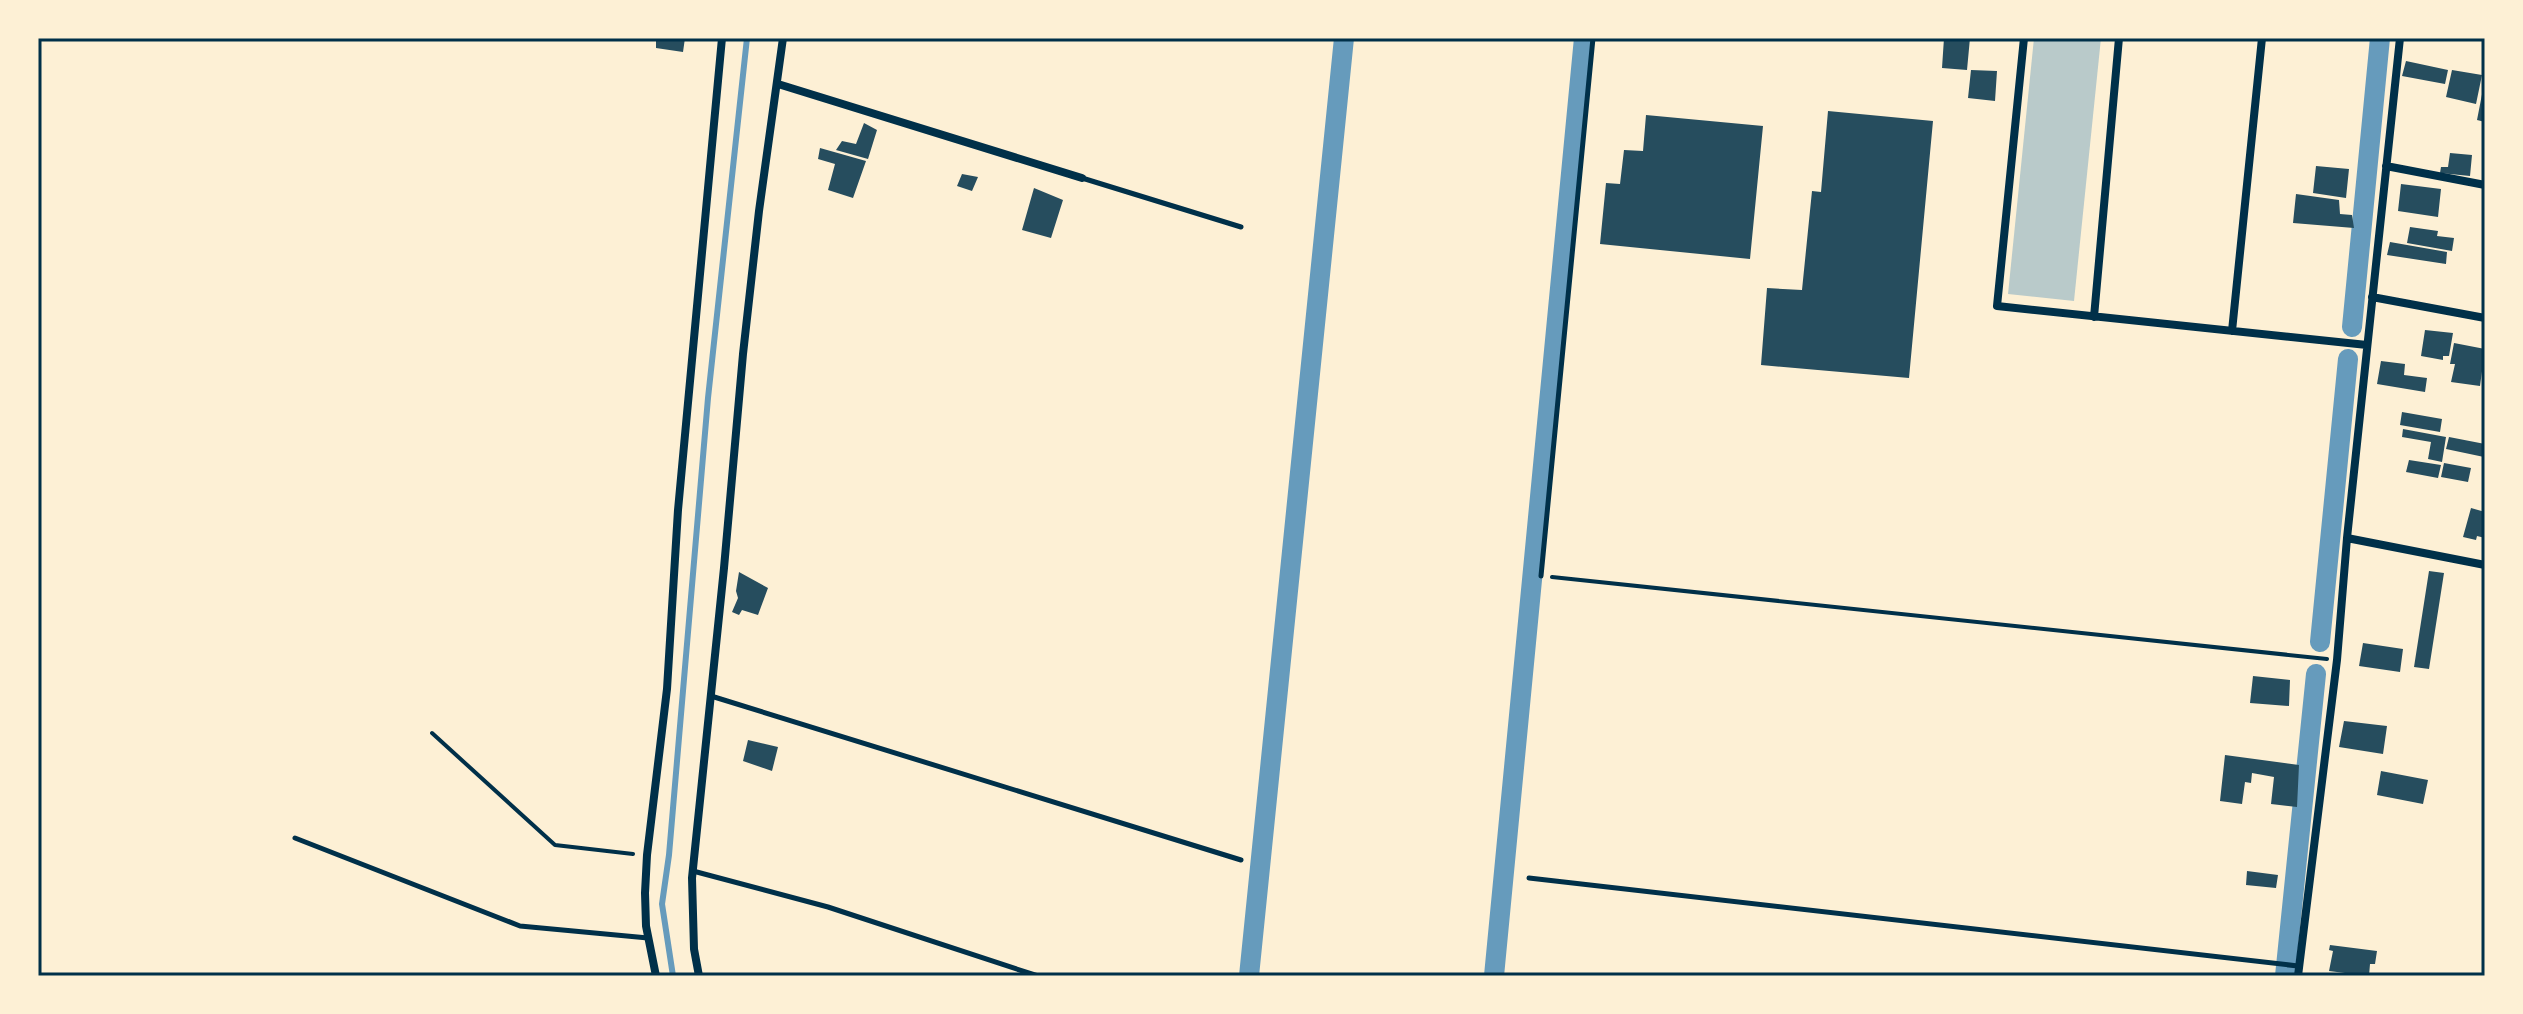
<svg xmlns="http://www.w3.org/2000/svg" width="2523" height="1014" font-family="Lora,serif">
<style>
.green{fill:#b9caca}
.lines{fill:none;stroke-linecap:round;stroke-linejoin:round}
.stream{stroke:#669bbc;stroke-width:6}
.canal{stroke:#669bbc;stroke-width:20}
.building{fill:#264d5e}
.path{stroke:#003049;stroke-width:4}
.service{stroke:#003049;stroke-width:5}
.minor{stroke:#003049;stroke-width:8}
.neatline{fill:none;stroke:#003049;stroke-width:3}
</style>
<rect width="100%" height="100%" fill="#fdf0d5"/>
<path class="green" d="M2034,38H2101L2074,301L2008,294Z"/>
<g class="lines">
<path class="stream" d="M673,976L662,904L669,855L708,398L747,38"/>
<path class="canal" d="M2352,327L2380,38
M2320,642L2348,359
M1249,976L1344,38
M1494,976L1584,38
M2285,976L2316,674"/>
</g>
<path class="building" d="M656,38H685L683,52L656,48Z
M1944,38H1970L1967,70L1942,68Z
M2406,61L2448,70L2445,84L2402,76Z
M1971,70L1997,71L1995,101L1968,98Z
M2452,70L2482,75L2476,104L2446,97Z
M2484,84H2485V122L2477,120Z
M1828,111L1933,121L1909,378L1761,365L1767,288L1802,290L1812,191L1821,192Z
M1646,115L1763,126L1750,259L1600,244L1606,183L1620,184L1624,150L1643,151Z
M864,123L877,130L868,159L836,150L842,141L856,144Z
M820,148L866,161L853,198L828,190L835,164L818,159Z
M2450,153L2472,155L2470,176L2440,173L2441,167H2448Z
M2316,166L2349,169L2346,198L2313,193Z
M962,174L978,177L972,191L957,186Z
M2401,184L2441,189L2438,217L2398,211Z
M1034,188L1063,200L1051,238L1022,230Z
M2296,194L2339,200L2340,214L2352,215L2354,228L2293,223Z
M2410,227L2438,231L2437,236L2454,238L2452,251L2407,243Z
M2390,242L2447,252L2446,264L2387,255Z
M2425,330L2453,333L2449,356H2443V360L2421,356Z
M2454,343L2485,349L2480,386L2451,382L2455,364H2450Z
M2381,361L2405,364L2404,375L2427,378L2425,392L2377,384Z
M2402,412L2442,419L2440,432L2400,425Z
M2403,429L2446,437L2442,462L2428,459L2431,442L2402,437Z
M2449,437L2485,444L2484,457L2446,449Z
M2409,460L2441,465L2438,478L2406,472Z
M2444,463L2471,468L2468,482L2441,477Z
M2471,508L2485,512V538L2477,536L2476,540L2463,537Z
M2429,571L2444,573L2429,669L2414,667Z
M739,572L768,588L758,615L742,610L739,615L732,612L738,598L736,591Z
M2363,643L2403,649L2400,672L2359,666Z
M2253,676L2290,680L2289,706L2250,703Z
M2344,721L2387,726L2383,754L2339,747Z
M748,740L778,747L772,771L743,761Z
M2225,755L2299,765L2297,807L2271,804L2274,777L2252,773L2251,783L2245,782L2242,804L2220,801Z
M2381,771L2428,780L2423,804L2377,795Z
M2247,871L2278,875L2276,888L2246,885Z
M2330,945L2377,951L2375,964H2370L2369,976L2329,971L2333,951L2329,950Z"/>
<g class="lines">
<path class="path" d="M1552,577L2327,659
M432,733L555,845L633,854"/>
<path class="service" d="M1082,178L1241,227
M1541,576L1593,38
M711,696L1241,860
M295,838L520,926L648,938
M693,871L828,907L1038,976
M1529,878L2298,966"/>
<path class="minor" d="M2024,38L1997,306L2367,345
M778,84L1082,178
M2386,166L2485,185
M2372,297L2485,318
M2094,317L2119,38
M2232,331L2262,38
M2347,538L2485,565
M656,976L646,926L645,893L647,855L667,689L678,510L722,38
M699,976L694,949L692,878L724,568L743,354L759,211L783,38
M2298,976L2337,660L2347,538L2400,38"/>
</g>
<rect width="2523" height="1014" fill="none" stroke="#fdf0d5" stroke-width="80"/>
<rect x="40" y="40" width="2443" height="934" class="neatline"/>
</svg>
